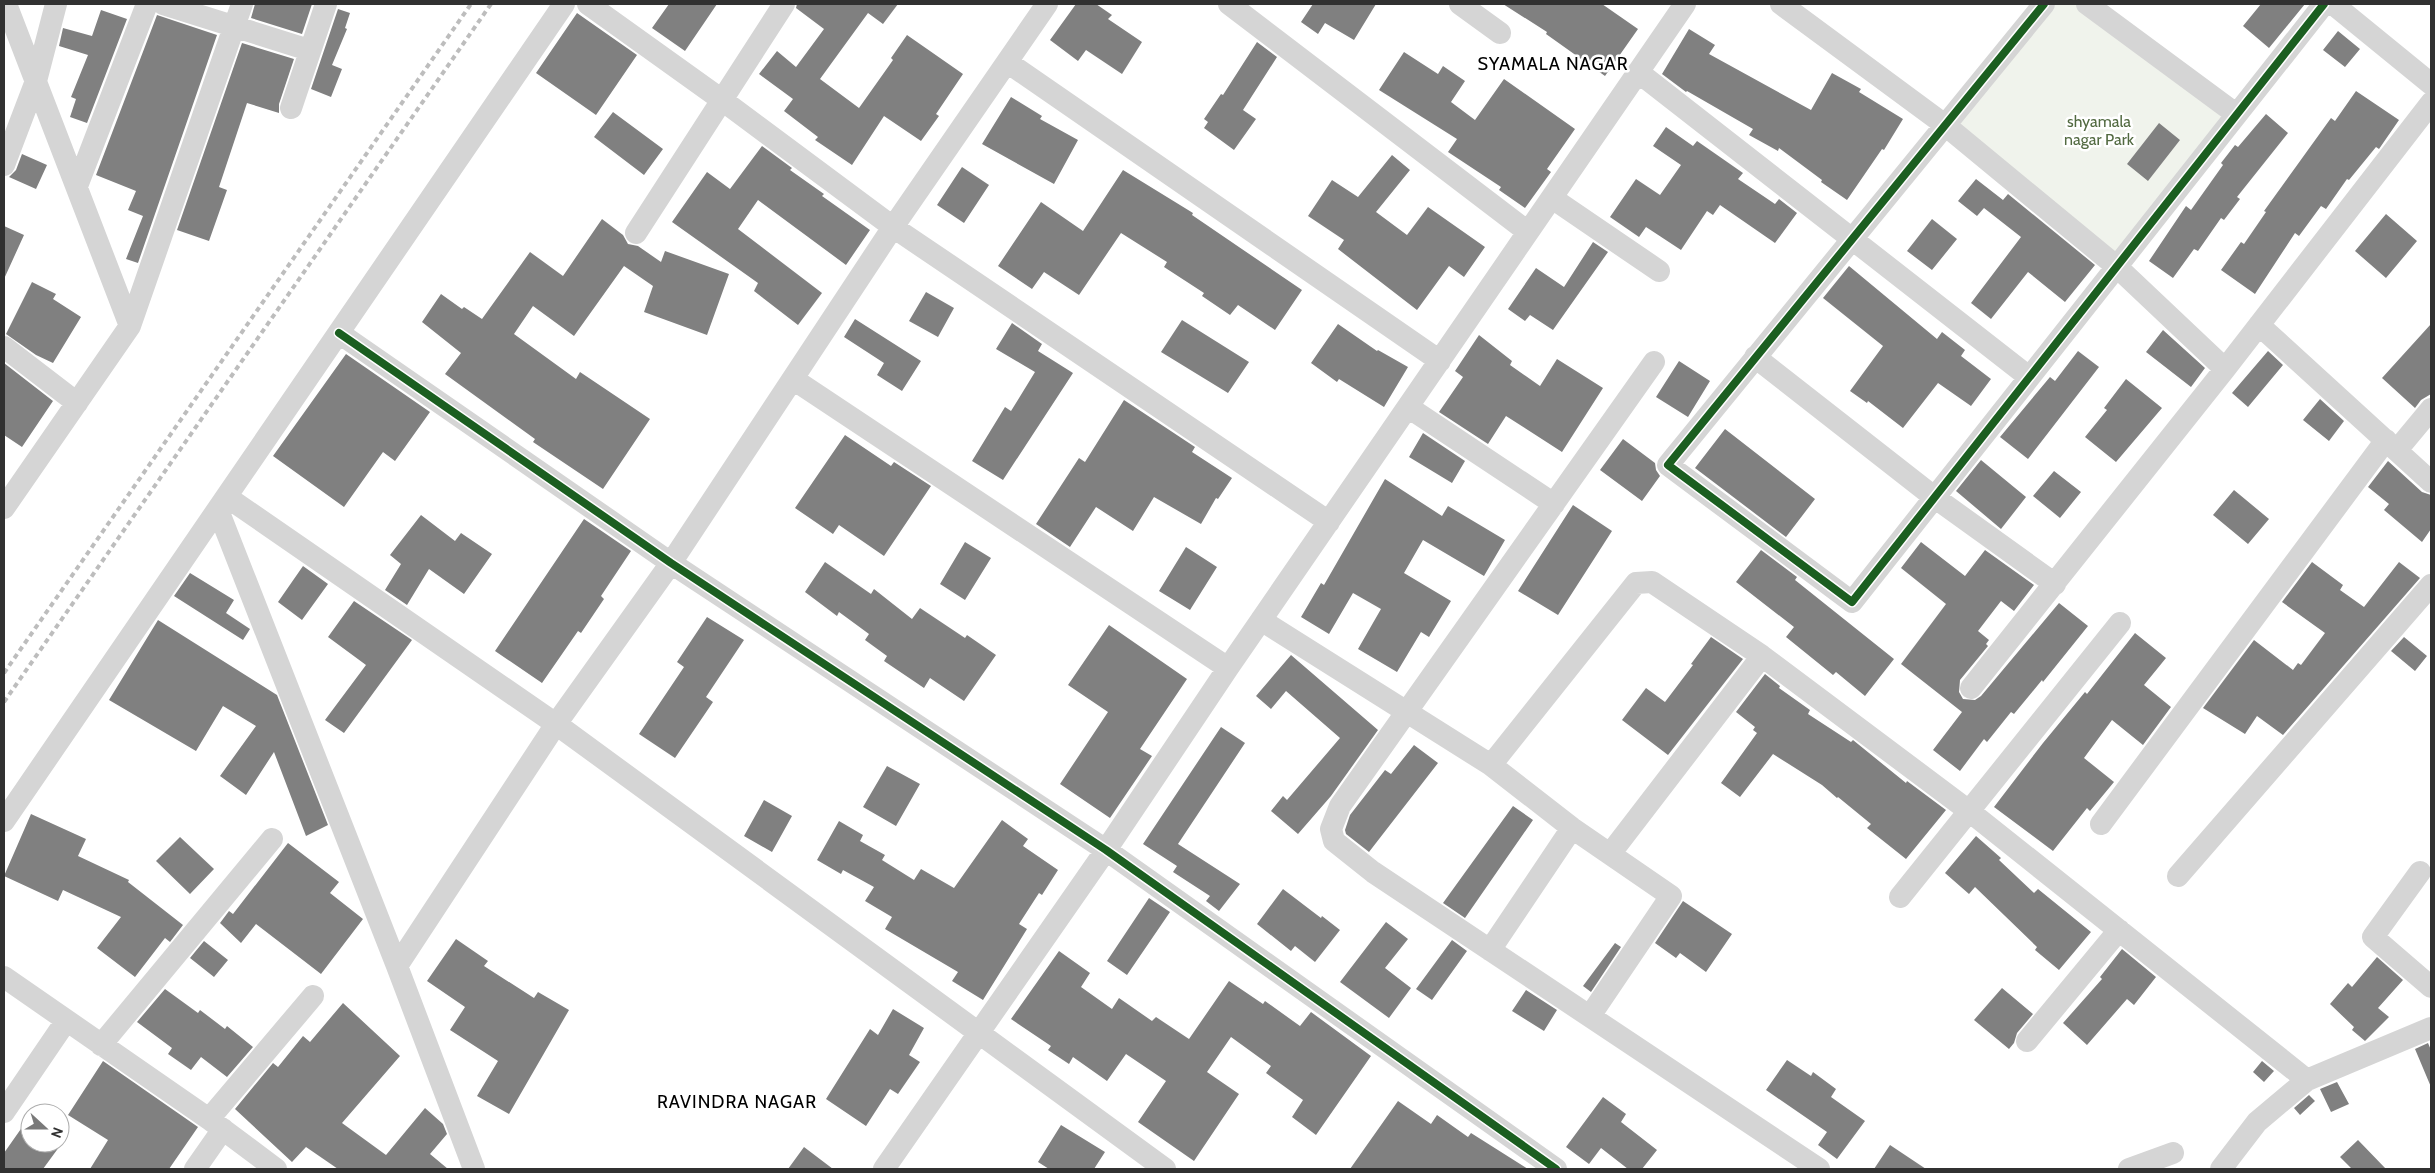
<svg xmlns="http://www.w3.org/2000/svg" width="2435" height="1173" font-family="Cabin,sans-serif">
<style>
.green{fill:#f0f3ec}
.building{fill:#808080}
.lines{fill:none;stroke-linecap:round;stroke-linejoin:round}
.minor{stroke:#d5d5d5;stroke-width:22}
.rail{stroke:#bdbdbd;stroke-width:4;stroke-dasharray:5 4;stroke-linecap:butt}
.cycleway-casing{stroke:#fff;stroke-width:11}
.cycleway{stroke:#1b5e20;stroke-width:8}
.labels{text-anchor:middle;dominant-baseline:central;stroke-width:5;stroke-linejoin:round;paint-order:stroke}
.park-label{font-size:16px;fill:#526a41;stroke:#fff}
.neighbourhood-label{font-size:18px;letter-spacing:1px;fill:#000;stroke:#fff}
</style>
<rect width="100%" height="100%" fill="#fff"/>
<path class="green" d="M2044,4H2087L2236,114L2116,266L1945,125Z"/>
<path class="building" d="M255,4H312L302,34L251,18Z
M669,4H717L685,51L652,28Z
M797,4H898L883,24L868,13L820,79L859,108L893,60L891,58L907,35L963,74L936,114L939,116L921,141L884,116L852,165L815,140L818,137L784,111L793,99L759,74L777,51L796,67L824,29L796,8Z
M1076,4H1096L1112,15L1108,19L1142,42L1122,74L1086,50L1078,61L1050,40Z
M1313,4H1376L1354,40L1325,23L1318,34L1301,22Z
M1503,4H1602L1638,29L1605,76L1546,34L1547,32Z
M2261,4H2305L2269,48L2243,26Z
M338,9L350,13L345,28L347,29L332,65L342,69L331,97L311,89Z
M101,10L127,19L87,123L70,117L76,99L71,97L88,55L59,46L63,28L92,36Z
M577,13L637,55L596,115L536,73Z
M157,15L217,35L138,263L126,259L143,216L128,210L136,191L96,175Z
M1689,29L1715,45L1709,54L1811,110L1832,73L1861,89L1859,92L1903,119L1884,150L1882,149L1847,200L1821,182L1822,180L1779,148L1778,151L1749,135L1753,129L1687,91L1686,92L1662,74Z
M2338,31L2360,49L2345,67L2323,50Z
M1257,42L1277,57L1243,110L1256,119L1234,150L1204,128L1208,122L1204,119L1221,94L1223,95Z
M242,43L294,59L279,104V113L247,103L219,187L227,190L209,241L177,230Z
M1404,52L1438,74L1443,66L1465,81L1451,102L1475,120L1504,79L1575,129L1547,169L1551,172L1525,208L1499,190L1501,187L1448,152L1457,139L1379,90Z
M2356,91L2399,120L2379,149L2376,147L2349,180L2347,179L2326,209L2321,206L2299,236L2295,233L2255,294L2221,270L2241,242L2244,244L2266,212L2264,211L2331,118L2335,121Z
M1011,97L1042,116L1040,119L1078,140L1054,184L982,144Z
M613,112L663,149L644,175L594,137Z
M2266,114L2288,133L2237,197L2240,199L2224,220L2221,218L2198,251L2194,249L2173,278L2149,261L2186,206L2191,210L2223,165L2221,163L2235,145L2238,147Z
M2159,123L2180,140L2148,181L2127,164Z
M1666,127L1693,146L1697,141L1743,173L1738,179L1775,204L1779,199L1797,213L1775,243L1720,205L1713,215L1707,211L1681,250L1646,227L1639,237L1610,217L1636,179L1660,195L1681,165L1653,146Z
M762,146L792,168L790,170L824,194L822,196L870,230L846,265L758,200L738,229L822,293L798,325L754,291L758,283L672,222L707,172L730,189Z
M22,154L47,165L36,189L9,177L16,170Z
M1392,155L1410,170L1376,212L1407,235L1428,207L1485,247L1464,277L1449,266L1417,310L1338,249L1344,240L1308,216L1332,180L1358,197Z
M962,167L989,185L964,223L937,205Z
M1123,170L1193,213L1192,215L1302,290L1275,330L1238,305L1230,315L1202,296L1204,293L1164,267L1167,262L1121,233L1079,295L1044,272L1032,289L998,266L1041,202L1083,231Z
M1976,179L2003,200L2008,194L2095,265L2065,302L2028,272L1991,319L1971,303L2021,237L1984,208L1977,216L1958,201Z
M2386,214L2417,241L2386,278L2355,251Z
M602,219L623,235L628,244L638,246L661,262L665,251L729,274L707,335L644,312L653,286L624,266L574,336L533,306L514,334L576,379L580,372L650,419L603,489L533,442L535,439L445,374L461,353L422,322L441,294L462,309L464,307L482,319L530,252L563,276Z
M1932,219L1957,239L1932,270L1907,251Z
M4,226L24,235L4,279Z
M1593,242L1608,252L1553,330L1530,315L1525,321L1508,309L1536,268L1564,287Z
M1849,266L1937,339L1942,332L1965,350L1961,356L1991,379L1971,406L1938,383L1903,428L1868,401L1867,403L1850,391L1883,346L1823,298Z
M32,282L56,294L53,299L81,317L53,363L36,355L6,334Z
M926,292L954,308L938,337L909,321Z
M855,319L921,361L902,391L877,375L884,363L844,337Z
M1182,320L1249,362L1228,393L1161,352Z
M1012,323L1042,344L1038,351L1073,373L1003,480L972,461L1005,407L1011,411L1035,372L996,349Z
M1338,324L1377,351L1378,350L1408,367L1384,407L1339,379L1337,382L1311,363Z
M2431,324V394L2421,400L2415,408L2382,378Z
M2163,330L2205,368L2191,387L2146,352Z
M1479,335L1512,361L1510,365L1540,386L1557,359L1603,388L1562,452L1506,416L1488,444L1439,412L1463,377L1455,371Z
M2078,351L2099,367L2028,459L2000,437L2050,377L2055,381Z
M2268,351L2283,365L2248,407L2232,393Z
M346,354L430,412L395,461L383,452L344,507L273,456Z
M1679,361L1710,381L1688,417L1656,397Z
M4,363L53,401L22,447L4,435Z
M2126,379L2162,408L2116,462L2085,437L2107,410L2104,408Z
M2320,399L2344,421L2329,441L2303,420Z
M1124,400L1195,447L1192,452L1232,478L1218,499L1216,498L1201,524L1154,497L1133,531L1096,507L1070,547L1036,524L1079,458L1085,462Z
M1725,429L1815,499L1786,537L1695,468Z
M1423,433L1465,461L1452,483L1409,457Z
M845,435L891,466L894,462L931,486L884,556L839,525L833,534L795,508Z
M1623,439L1655,463L1656,470L1660,476L1642,501L1600,470Z
M1981,460L2026,497L2001,529L1956,491Z
M2388,461L2422,492L2431,495V529L2422,542L2384,510L2389,504L2368,487Z
M2054,471L2081,492L2060,518L2033,496Z
M1385,479L1442,516L1448,506L1505,540L1484,576L1423,540L1404,573L1451,601L1429,637L1421,632L1397,672L1358,649L1381,609L1353,593L1329,634L1301,617L1321,583L1324,585Z
M2234,490L2269,519L2248,544L2213,515Z
M1573,505L1612,531L1558,615L1518,591Z
M421,515L455,541L461,533L492,554L464,594L429,569L407,605L385,590L401,564L390,555Z
M584,519L631,551L601,596L604,599L581,633L578,631L542,683L495,651Z
M965,542L991,558L965,600L940,584Z
M1921,542L1965,576L1985,550L2034,585L2014,611L2001,601L1978,631L1989,640L1986,644L1988,646L1960,680L1959,692L1963,699L1975,700L1981,696L2059,603L2088,626L2043,682L2042,680L2014,714L2011,712L1987,742L1984,739L1960,771L1933,750L1962,712L1901,664L1946,604L1901,568Z
M1186,547L1217,567L1190,610L1159,591Z
M1761,550L1797,577L1795,580L1894,659L1865,696L1836,672L1833,675L1786,637L1794,627L1736,582Z
M825,562L871,594L874,589L912,619L920,608L965,638L967,635L996,655L964,701L930,678L924,688L884,661L887,656L865,640L869,634L839,612L837,616L805,592Z
M2312,562L2343,585L2340,590L2364,607L2399,562L2420,578L2283,735L2257,716L2245,734L2203,708L2254,640L2293,670L2298,663L2301,665L2325,633L2282,602Z
M303,566L328,584L302,620L278,602Z
M190,573L234,600L226,613L250,629L243,640L174,596Z
M354,601L412,640L344,733L325,720L366,665L328,637Z
M707,617L744,640L706,697L713,702L675,758L639,734L684,667L677,662Z
M158,620L277,695L328,825L306,836L274,752L246,795L220,776L256,726L223,706L196,751L109,700Z
M1109,625L1187,679L1140,749L1152,756L1110,818L1060,784L1108,712L1068,685Z
M2135,633L2166,658L2144,685L2171,707L2143,745L2112,720L2084,758L2114,782L2090,811L2087,808L2053,851L1994,807L2043,743L2085,692L2087,694Z
M1711,637L1743,659L1668,755L1622,720L1646,688L1665,702L1693,665L1691,664Z
M2404,637L2427,656L2415,671L2391,651Z
M1291,655L1378,730L1331,796L1298,834L1271,811L1283,796L1287,800L1340,738L1286,691L1271,709L1256,696Z
M1765,674L1780,686L1779,688L1810,710L1808,714L1851,742L1853,740L1906,783L1907,781L1946,810L1906,859L1867,828L1871,824L1838,797L1837,798L1822,785L1773,754L1740,797L1721,783L1757,733L1753,730L1755,727L1736,712Z
M1221,727L1245,743L1178,844L1240,884L1219,911L1206,901L1210,896L1173,872L1177,866L1143,844Z
M1414,745L1438,763L1369,852L1346,834L1345,830L1350,815L1385,770L1391,774Z
M887,766L920,784L896,826L863,807Z
M764,800L792,816L772,852L744,836Z
M1513,806L1533,820L1465,918L1443,903Z
M31,814L86,839L78,856L129,880L128,882L183,925L170,942L165,938L135,977L97,948L121,917L63,890L58,901L4,876Z
M1002,820L1028,839L1023,846L1058,870L1042,895L1039,893L1019,924L1027,929L983,1000L952,981L958,972L885,929L892,917L865,901L874,887L843,870L841,874L817,860L839,821L863,835L860,841L885,855L882,860L914,880L921,869L954,888Z
M1976,836L2001,858L1999,860L2034,893L2038,889L2091,932L2059,970L2035,950L2037,947L1975,887L1969,894L1945,873Z
M180,837L214,869L190,894L156,861Z
M288,843L339,882L330,893L363,919L321,974L256,924L241,943L220,923L229,911L233,914Z
M1283,889L1321,918L1322,916L1340,930L1315,962L1295,946L1291,951L1257,924Z
M1149,898L1170,912L1127,975L1107,961Z
M1683,901L1732,934L1706,972L1680,953L1676,958L1655,943Z
M1386,922L1408,939L1385,968L1411,988L1389,1018L1340,982Z
M456,939L488,961L484,966L534,998L538,992L569,1010L509,1114L477,1096L498,1061L450,1030L465,1007L427,981Z
M1452,940L1467,951L1432,1000L1416,989Z
M204,941L228,960L214,977L190,958Z
M1615,943L1621,947L1591,992L1583,986Z
M2122,949L2156,977L2134,1005L2127,999L2087,1045L2063,1023L2102,979L2100,977Z
M1059,951L1090,973L1081,987L1112,1009L1119,998L1152,1021L1156,1017L1189,1039L1229,981L1263,1004L1265,1001L1300,1026L1311,1012L1371,1056L1316,1135L1292,1117L1303,1100L1266,1073L1271,1066L1231,1037L1207,1072L1239,1094L1194,1161L1138,1122L1166,1081L1126,1054L1107,1081L1073,1057L1069,1064L1048,1050L1051,1046L1011,1019Z
M2377,957L2403,980L2378,1008L2389,1017L2365,1041L2352,1030L2354,1027L2330,1004L2348,983L2352,987Z
M2002,988L2033,1014L2017,1033L2014,1043L2009,1049L1974,1020Z
M165,989L198,1013L200,1010L225,1029L227,1026L253,1047L227,1077L201,1057L191,1070L168,1054L172,1048L137,1022Z
M1526,990L1557,1010L1544,1031L1512,1011Z
M343,1003L400,1056L342,1123L386,1155L425,1108L443,1124L447,1134L430,1154L448,1169H338L306,1147L292,1162L235,1109L273,1063L278,1067L303,1036L310,1042Z
M893,1009L924,1028L909,1055L920,1062L898,1094L890,1089L866,1126L826,1099L870,1029L878,1035Z
M2428,1043L2431,1050V1087L2415,1049Z
M1787,1060L1811,1076L1813,1072L1836,1089L1831,1097L1865,1121L1837,1159L1818,1145L1827,1132L1766,1090Z
M103,1061L198,1127L169,1169H90L108,1140L68,1115Z
M2262,1061L2274,1071L2264,1082L2253,1072Z
M2337,1082L2349,1104L2331,1112L2320,1089Z
M2309,1095L2315,1101L2300,1115L2294,1108Z
M1603,1097L1626,1114L1621,1122L1657,1150L1642,1169H1628L1601,1148L1589,1164L1566,1147Z
M1398,1101L1431,1124L1437,1115L1468,1137L1471,1133L1528,1169H1350Z
M30,1116V1143H62L43,1169H4V1153Z
M1061,1125L1105,1152L1094,1169H1049L1038,1162Z
M2358,1140L2386,1169H2352L2340,1157Z
M1890,1145L1926,1169H1874Z
M804,1147L833,1169H788Z"/>
<g class="lines">
<path class="minor" d="M163,4L309,50
M588,4L722,100L893,227L1329,522
M1229,4L1528,232
M1460,4L1500,33
M1781,4L1945,125L2116,266L2225,369
M2044,4L1668,465L1852,602L2324,4
M2087,4L2236,114
M2333,4L2431,84
M1007,62L1440,361
M1638,72L2029,377
M291,108L326,4
M4,165L36,81L56,4
M77,186L147,4
M1552,198L1659,271
M636,233L784,4
M2259,325L2431,482
M130,326L242,4
M339,333L671,563L1106,850L1556,1169
M4,347L77,403
M1755,357L1934,497L2055,584
M1654,362L1340,806L1331,829L1334,841L1373,872L1819,1169
M793,379L1228,668
M1408,407L1554,504
M2397,450L2431,409
M227,497L556,724L1165,1169
M4,508L130,326L6,4
M218,510L397,966L474,1169
M1261,620L1491,765L1572,828L1671,896L1590,1016
M1971,688L2225,369L2431,103
M1491,765L1636,583L1652,582L1762,656L1969,811L2307,1080
M4,821L564,4
M2101,824L2386,440
M1610,854L1762,656
M2420,872L2373,937L2431,987
M2178,876L2431,585
M1900,897L2120,623
M1490,950L1572,828
M397,966L556,724L671,563L893,227L1047,4
M4,977L209,1119L276,1169
M2027,1041L2119,930
M101,1045L272,839
M4,1112L66,1021
M209,1119L313,996
M195,1169L223,1129
M884,1169L1106,850L1228,668L1685,4
M2129,1169L2173,1153
M2221,1169L2257,1122L2307,1080L2431,1028"/>
<path class="rail" d="M4,673L471,4
M4,702L491,4"/>
<defs>
<path id="cycleway" d="M2044,4L1668,465L1852,602L2324,4
M339,333L671,563L1106,850L1556,1169"/>
</defs>
<use href="#cycleway" class="cycleway-casing"/>
<use href="#cycleway" class="cycleway"/>
</g>
<g class="labels">
<g class="park-label">
<text x="2099" y="121">shyamala<tspan x="2099" dy="18">nagar Park</tspan></text>
</g>
<g class="neighbourhood-label">
<text x="1553" y="64">SYAMALA NAGAR</text>
<text x="737" y="1102">RAVINDRA NAGAR</text>
</g>
</g>
<rect width="2435" height="1173" fill="none" stroke="#313131" stroke-width="10"/>
<g transform="translate(45 1128) rotate(111)"><circle r="24" fill="#ffffff" stroke="#adadad"/>
<path d="M0-4L9 19L0 12L-9 19Z" fill="#797979"/>
<text y="-8" font-size="14" font-weight="bold" text-anchor="middle" fill="#313131">N</text>
</g>
</svg>
